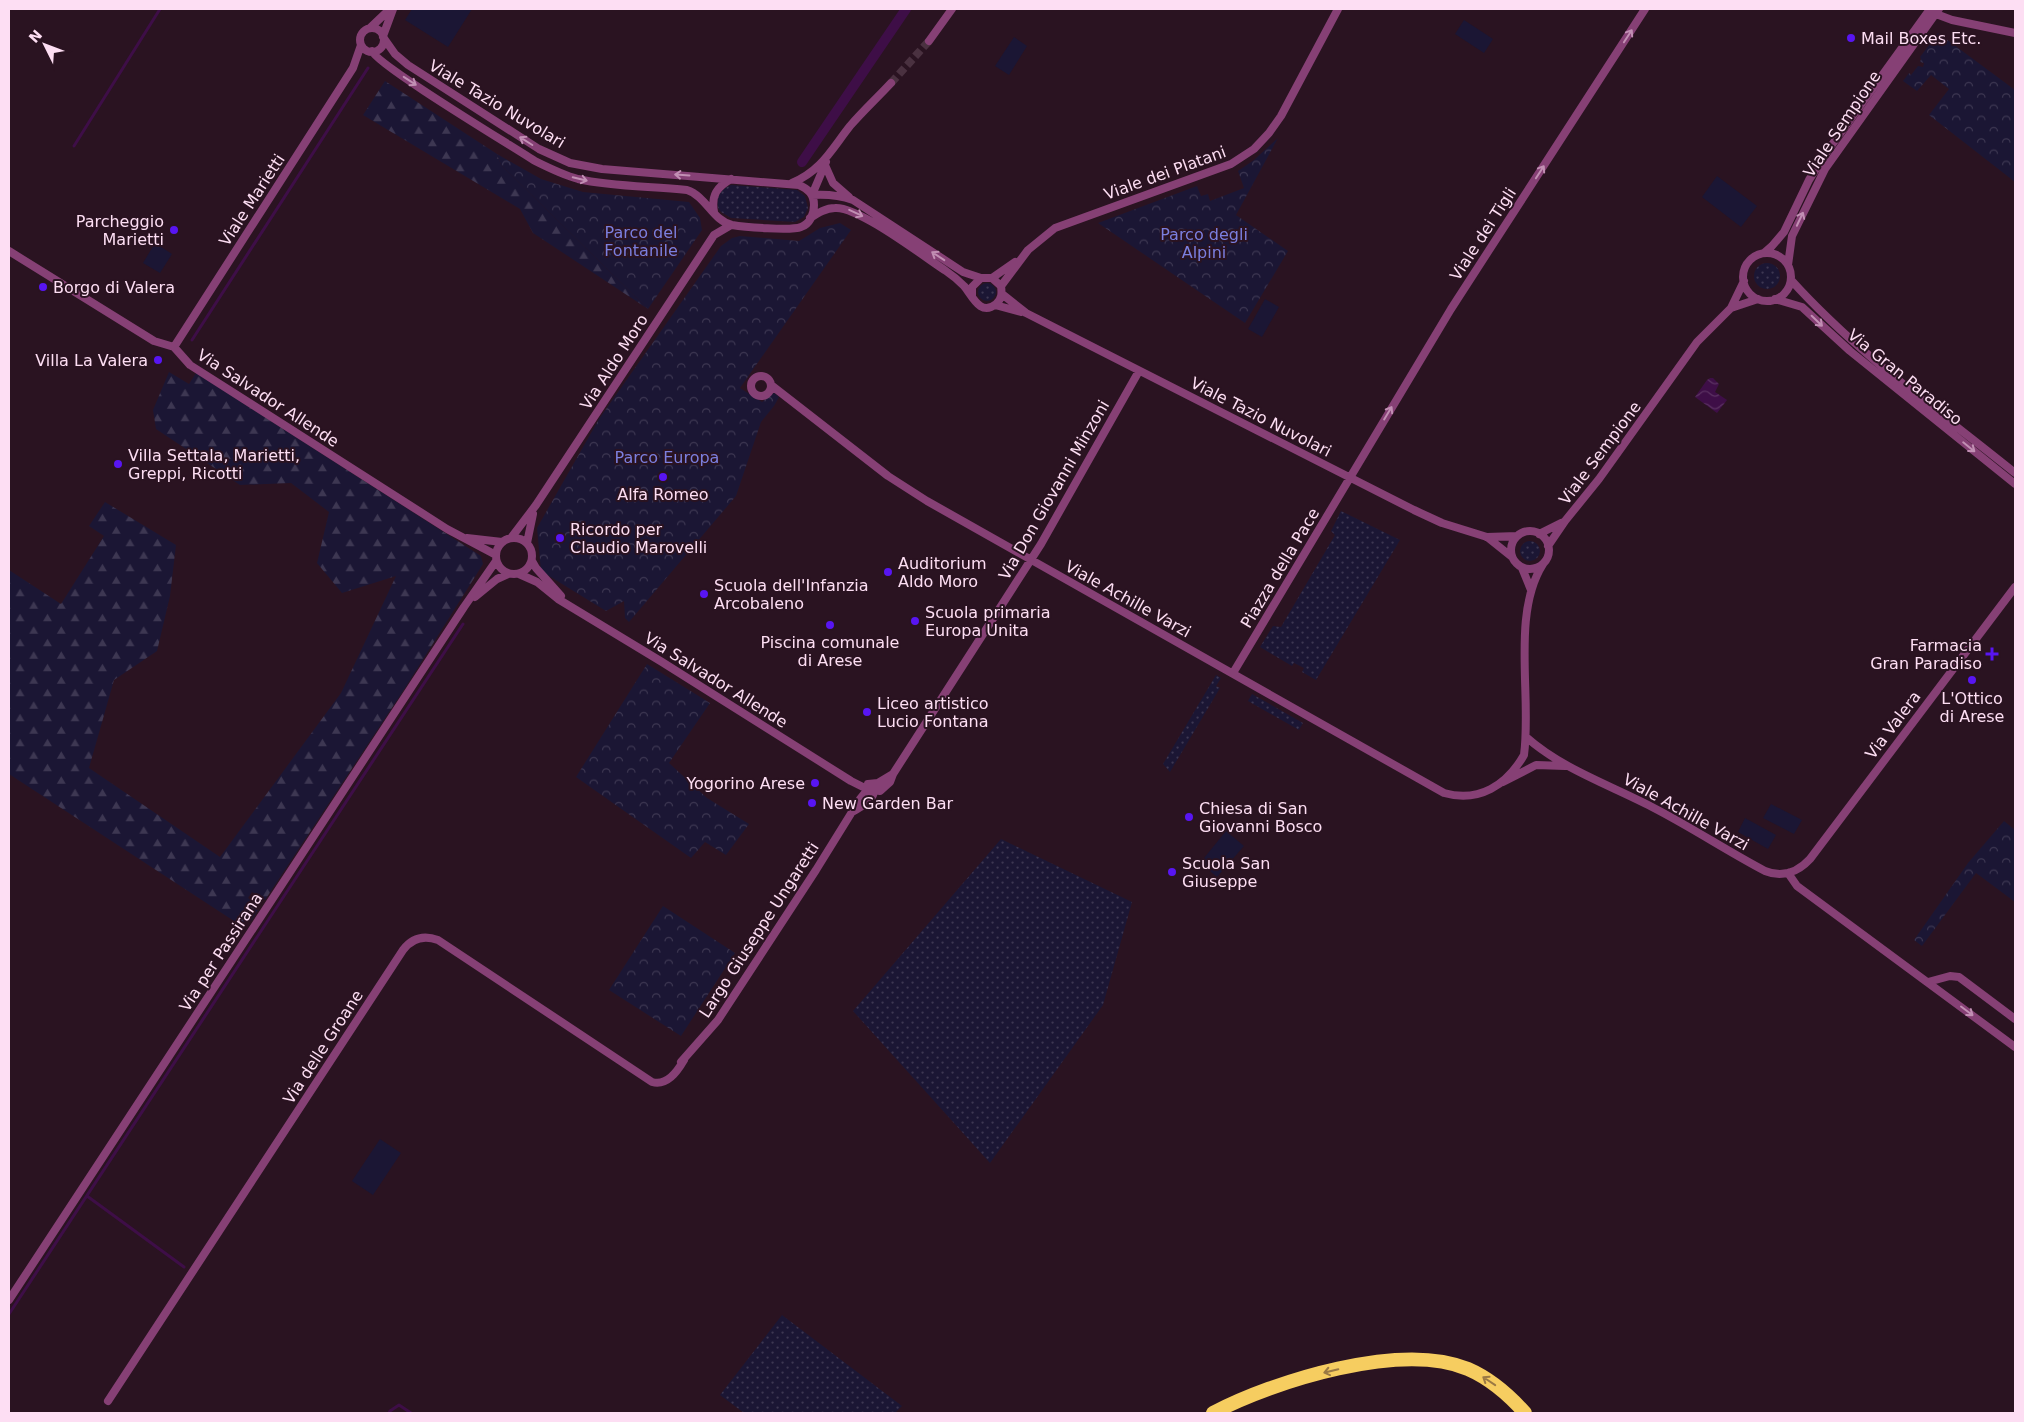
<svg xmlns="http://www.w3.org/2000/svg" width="2024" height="1422" font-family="'DejaVu Sans',sans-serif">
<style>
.grass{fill:url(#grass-dots)}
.forest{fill:url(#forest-firs)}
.park{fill:url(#park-crowns)}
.pitch{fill:#1b1634}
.water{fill:url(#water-waves)}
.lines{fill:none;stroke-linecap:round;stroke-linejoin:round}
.stream{stroke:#3e0e47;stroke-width:3}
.canal{stroke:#3e0e47;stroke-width:10}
.minor-tunnel{stroke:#4a3140;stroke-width:8;stroke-dasharray:8 4;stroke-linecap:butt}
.minor{stroke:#864075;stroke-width:8}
.motorway{stroke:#f6cd60;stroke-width:14}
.oneway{stroke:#c28fb4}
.oneway2{stroke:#9a7944}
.poi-dot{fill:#5815f2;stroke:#2a1321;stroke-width:2}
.labels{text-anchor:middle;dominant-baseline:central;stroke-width:4;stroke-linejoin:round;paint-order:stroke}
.poi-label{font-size:16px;fill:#fddef3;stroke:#2a1321;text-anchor:start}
.street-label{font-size:16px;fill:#fddef3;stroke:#2a1321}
.park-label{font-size:16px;fill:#7b7fdf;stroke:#2a1321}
</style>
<defs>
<pattern id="grass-dots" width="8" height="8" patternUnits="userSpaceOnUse" patternTransform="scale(1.25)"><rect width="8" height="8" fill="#1b1634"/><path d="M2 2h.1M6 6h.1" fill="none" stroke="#3d3752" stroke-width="1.8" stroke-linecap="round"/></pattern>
<pattern id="forest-firs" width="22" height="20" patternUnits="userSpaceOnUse" patternTransform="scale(1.25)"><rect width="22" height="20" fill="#1b1634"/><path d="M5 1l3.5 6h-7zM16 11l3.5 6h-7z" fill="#3d3752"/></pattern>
<pattern id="park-crowns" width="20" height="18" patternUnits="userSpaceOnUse" patternTransform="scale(1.25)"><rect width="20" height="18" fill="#1b1634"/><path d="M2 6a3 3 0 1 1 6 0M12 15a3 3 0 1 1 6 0" fill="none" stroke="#3d3752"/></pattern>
<pattern id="water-waves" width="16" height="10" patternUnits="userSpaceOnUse" patternTransform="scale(1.25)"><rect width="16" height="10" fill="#3e0e47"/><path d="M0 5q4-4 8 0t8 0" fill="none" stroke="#5b3162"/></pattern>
</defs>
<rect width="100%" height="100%" fill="#2a1321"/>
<path class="grass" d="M731,185L797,190L805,196L808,208L804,217L795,222L731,218L721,212L718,208C716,197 721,189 731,185Z
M1754 276a13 13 0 1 1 26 0a13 13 0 1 1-26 0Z
M978 292a9 9 0 1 1 18 0a9 9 0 1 1-18 0Z
M1341,511L1400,540L1316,680L1302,672L1304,668L1294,663L1292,666L1260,647L1273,626L1281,627L1335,535L1331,531Z
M1520 551a10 10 0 1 1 20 0a10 10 0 1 1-20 0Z
M1216,675L1221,678L1216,686L1220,688L1170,772L1163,764Z
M1252,694L1303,723L1299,730L1248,701Z
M1001,839L1132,902L1103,1005L990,1163L853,1011Z
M782,1315L902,1406L895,1413H744L720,1395Z"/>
<path class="forest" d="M385,81L497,154L501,165L648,309L533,233L520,209L363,115Z
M169,372L189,384L196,373L481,556L483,564L405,688L265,900L252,892L248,898L251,900L249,904L258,910L251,921L237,923L9,774V570L61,604L104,536L89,526L105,502L176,545L170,596L157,651L114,680L89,768L220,857L341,693L396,576L342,593L317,563L329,512L291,483L240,485L156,429L153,410Z"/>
<path class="park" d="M1938,33L2015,90V182L1929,115L1949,89L1931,75L1917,91L1903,81L1909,73L1911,75L1918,66L1923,67L1924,63L1920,62L1921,59L1920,57Z
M1278,138L1236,215L1288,251L1245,323L1098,223L1197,186L1201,196L1208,194L1210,201L1244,188L1238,171L1254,160Z
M497,154L541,179L583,192L689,202L700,218L702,230L648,309L501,165Z
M840,223L851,230L740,388L762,402L774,393L779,397L774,406L761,422L736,496L629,622L625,618L624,601L606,611L541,571L537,528L599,419L721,246L732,238L740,236L799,241L820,228Z
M647,664L710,703L669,763L707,798L749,824L726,855L705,842L691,858L576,777Z
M2004,821L2015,830V902L1976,873L1922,946L1914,940L1968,863Z
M663,906L735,953L681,1036L609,990Z"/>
<path class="pitch" d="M412,9H472L448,47L405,20Z
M1464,20L1493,39L1484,53L1455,34Z
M1014,37L1027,46L1009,75L995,66Z
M1717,176L1757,206L1741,227L1702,197Z
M155,243L172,254L160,273L143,263Z
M1265,299L1279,307L1262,337L1248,329Z
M1771,804L1802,820L1794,834L1763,818Z
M1745,818L1776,835L1768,849L1738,832Z
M1226,831L1244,846L1217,877L1200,863Z
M380,1139L401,1153L373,1195L352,1181Z"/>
<path class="water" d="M1710,378H1713L1719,384L1715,392L1727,400L1717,413L1695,397L1707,380Z"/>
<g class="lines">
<path class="stream" d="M74,146L160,9
M192,340L368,68
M87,1196L184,1267
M9,1314L463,624
M389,1413L390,1411L399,1405L411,1413"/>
<path class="canal" d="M802,162L906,9"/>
<path class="minor-tunnel" d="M891,83L929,41"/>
<path class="minor" d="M1936,14L1952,20L2015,33
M370,28L390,9
M360 40a12 12 0 1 1 24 0a12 12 0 1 1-24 0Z
M383,36L393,9
M929,41L952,9
M372,51C377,65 512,146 535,161C549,168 563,175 578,179C613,187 651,186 687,190C706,196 713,221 732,225C744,227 791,231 801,227C810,224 814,214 814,205C814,194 808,189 799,185L602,169L570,163L539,149L408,65L395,54L383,37
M825,165L833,183L849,197
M792,183C822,170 831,150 850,126C863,111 878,97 891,83
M812,195C827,194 839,195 853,200L963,272L981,278
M812,195L826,162
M714,212C711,195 717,187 731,179
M810,218C818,213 826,208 835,208C858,206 923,256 946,271C952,275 958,280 964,286C972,295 980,317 996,304C1002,299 1002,293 1001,286L992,278H981L972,287V296
M9,251L154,341L174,347L190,365L447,529L496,555
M1764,253L1772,246L1784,232L1809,180L1826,153L1930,9
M1743 277a24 24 0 1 1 48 0a24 24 0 1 1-48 0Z
M1788,265L1792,236L1825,169L1939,9
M992,278L1015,262
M1791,280C1857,353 1938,411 2015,473
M1001,286L1028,250L1055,228L1231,164L1254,149L1269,133L1281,116L1338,9
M1002,294L1026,313L1414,510L1442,523L1487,537L1512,557
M1775,299L1802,307L1850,351L2015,484
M995,305L1021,312
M1731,308L1744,281
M174,347L353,68L361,45
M751 386a10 10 0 1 1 20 0a10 10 0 1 1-20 0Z
M771,385L888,476L927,501L1444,793C1479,803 1507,785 1524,755C1532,697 1511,614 1543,564
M1511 550a19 19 0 1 1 38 0a19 19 0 1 1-38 0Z
M1539,534L1561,523
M1487,537L1517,536
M496 556a18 18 0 1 1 36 0a18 18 0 1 1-36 0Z
M467,538L502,542
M511,538L536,505L714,235L731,225
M527,543L533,514
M1548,546L1565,521L1599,479L1697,342L1731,308L1758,299
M532,561L536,568L561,596
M1522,568L1531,590
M519,574L537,582L558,599L662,662L851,781L867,789L880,791L890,782L893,774L1041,544L1139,371
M475,597L497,579L508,574
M1233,673L1451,309L1645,9
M1526,737C1562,769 1610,785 1652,807C1691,827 1727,851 1765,871C1782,878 1798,872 1810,859L2015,587
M1503,782L1536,765L1565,766
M868,784L878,783L893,774
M854,811C863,805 876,800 874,787
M1788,873L1797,886L2015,1047
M1928,982L1950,976L1959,977L2015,1019
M681,1062L718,1020L816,870L860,799L872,784
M9,1300L464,607L496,561
M108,1401L403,950C412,938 424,935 438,940L652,1082C667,1086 677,1072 684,1060"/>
<path class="motorway" d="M1213,1413C1274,1381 1401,1341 1468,1369C1491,1379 1509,1395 1525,1413"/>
</g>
<defs><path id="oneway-shaft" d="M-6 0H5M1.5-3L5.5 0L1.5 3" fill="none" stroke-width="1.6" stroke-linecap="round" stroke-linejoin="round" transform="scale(1.25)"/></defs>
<g class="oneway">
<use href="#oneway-shaft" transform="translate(1628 36) rotate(-57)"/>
<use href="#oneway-shaft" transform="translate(410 81) rotate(33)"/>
<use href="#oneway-shaft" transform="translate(526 141) rotate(-148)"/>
<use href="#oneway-shaft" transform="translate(1540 172) rotate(-57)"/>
<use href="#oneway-shaft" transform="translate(682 175) rotate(-176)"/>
<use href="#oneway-shaft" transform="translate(580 179) rotate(14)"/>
<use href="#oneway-shaft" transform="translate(856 213) rotate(25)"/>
<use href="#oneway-shaft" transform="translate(1800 219) rotate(-65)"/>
<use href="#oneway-shaft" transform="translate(938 256) rotate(-147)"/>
<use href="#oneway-shaft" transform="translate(1817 321) rotate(44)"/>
<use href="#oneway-shaft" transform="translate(1388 413) rotate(-59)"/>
<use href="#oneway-shaft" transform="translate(1969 447) rotate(39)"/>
<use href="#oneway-shaft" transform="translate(1967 1011) rotate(37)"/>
</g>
<g class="oneway2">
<use href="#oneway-shaft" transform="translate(1331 1371) rotate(167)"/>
<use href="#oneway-shaft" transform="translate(1489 1381) rotate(-146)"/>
</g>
<g class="poi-dot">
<circle cx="1851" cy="38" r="5"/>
<circle cx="174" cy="230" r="5"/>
<circle cx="43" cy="287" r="5"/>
<circle cx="158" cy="360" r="5"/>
<circle cx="118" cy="464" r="5"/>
<circle cx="663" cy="477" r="5"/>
<circle cx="560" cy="538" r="5"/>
<circle cx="888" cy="572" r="5"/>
<circle cx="704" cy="594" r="5"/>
<circle cx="915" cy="621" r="5"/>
<circle cx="830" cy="625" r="5"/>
<path d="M1989.5 646.5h5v5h5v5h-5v5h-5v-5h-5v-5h5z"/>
<circle cx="1972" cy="680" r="5"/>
<circle cx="867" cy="712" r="5"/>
<circle cx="815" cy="783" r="5"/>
<circle cx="812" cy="803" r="5"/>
<circle cx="1189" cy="817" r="5"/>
<circle cx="1172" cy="872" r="5"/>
</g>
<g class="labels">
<g class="poi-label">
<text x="1861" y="38">Mail Boxes Etc.</text>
<text x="164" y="221" text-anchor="end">Parcheggio<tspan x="164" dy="18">Marietti</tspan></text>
<text x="53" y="287">Borgo di Valera</text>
<text x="148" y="360" text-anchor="end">Villa La Valera</text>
<text x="128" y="455">Villa Settala, Marietti,<tspan x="128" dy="18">Greppi, Ricotti</tspan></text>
<text x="663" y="494" text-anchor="middle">Alfa Romeo</text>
<text x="570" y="529">Ricordo per<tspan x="570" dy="18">Claudio Marovelli</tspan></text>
<text x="898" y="563">Auditorium<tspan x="898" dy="18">Aldo Moro</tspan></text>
<text x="714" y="585">Scuola dell'Infanzia<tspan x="714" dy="18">Arcobaleno</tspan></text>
<text x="925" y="612">Scuola primaria<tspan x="925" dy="18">Europa Unita</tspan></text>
<text x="830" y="642" text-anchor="middle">Piscina comunale<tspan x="830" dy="18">di Arese</tspan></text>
<text x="1982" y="645" text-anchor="end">Farmacia<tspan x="1982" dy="18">Gran Paradiso</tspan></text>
<text x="1972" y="698" text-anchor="middle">L'Ottico<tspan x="1972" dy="18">di Arese</tspan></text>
<text x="877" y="703">Liceo artistico<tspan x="877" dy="18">Lucio Fontana</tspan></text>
<text x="805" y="783" text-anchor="end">Yogorino Arese</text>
<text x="822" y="803">New Garden Bar</text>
<text x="1199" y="808">Chiesa di San<tspan x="1199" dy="18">Giovanni Bosco</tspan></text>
<text x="1182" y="863">Scuola San<tspan x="1182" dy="18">Giuseppe</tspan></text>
</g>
<g class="street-label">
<text transform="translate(497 104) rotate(31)">Viale Tazio Nuvolari</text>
<text transform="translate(1842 124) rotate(-56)">Viale Sempione</text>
<text transform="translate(1165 173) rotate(-20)">Viale dei Platani</text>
<text transform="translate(252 200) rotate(-57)">Viale Marietti</text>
<text transform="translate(1483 234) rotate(-57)">Viale dei Tigli</text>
<text transform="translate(614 362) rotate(-57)">Via Aldo Moro</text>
<text transform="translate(1905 377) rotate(39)">Via Gran Paradiso</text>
<text transform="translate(268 398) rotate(33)">Via Salvador Allende</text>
<text transform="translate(1261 417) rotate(27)">Viale Tazio Nuvolari</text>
<text transform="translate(1600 453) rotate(-53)">Viale Sempione</text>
<text transform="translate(1054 490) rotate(-60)">Via Don Giovanni Minzoni</text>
<text transform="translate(1280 568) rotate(-59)">Piazza della Pace</text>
<text transform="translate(1128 599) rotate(29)">Viale Achille Varzi</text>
<text transform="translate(716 680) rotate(32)">Via Salvador Allende</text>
<text transform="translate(1893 725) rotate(-53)">Via Valera</text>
<text transform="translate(1686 812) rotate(29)">Viale Achille Varzi</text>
<text transform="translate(759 930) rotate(-57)">Largo Giuseppe Ungaretti</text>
<text transform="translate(221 952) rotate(-57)">Via per Passirana</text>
<text transform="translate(323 1047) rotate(-57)">Via delle Groane</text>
</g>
<g class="park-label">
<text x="641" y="232">Parco del<tspan x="641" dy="18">Fontanile</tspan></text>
<text x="1204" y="234">Parco degli<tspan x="1204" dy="18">Alpini</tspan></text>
<text x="667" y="457">Parco Europa</text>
</g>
</g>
<rect width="2024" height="1422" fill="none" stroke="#fddef3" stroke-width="20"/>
<g transform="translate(45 45) rotate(312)" stroke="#2a1321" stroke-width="4" paint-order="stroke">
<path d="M0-4L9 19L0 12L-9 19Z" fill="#fddef3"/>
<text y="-8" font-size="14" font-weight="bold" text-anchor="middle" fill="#fddef3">N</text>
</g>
</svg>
